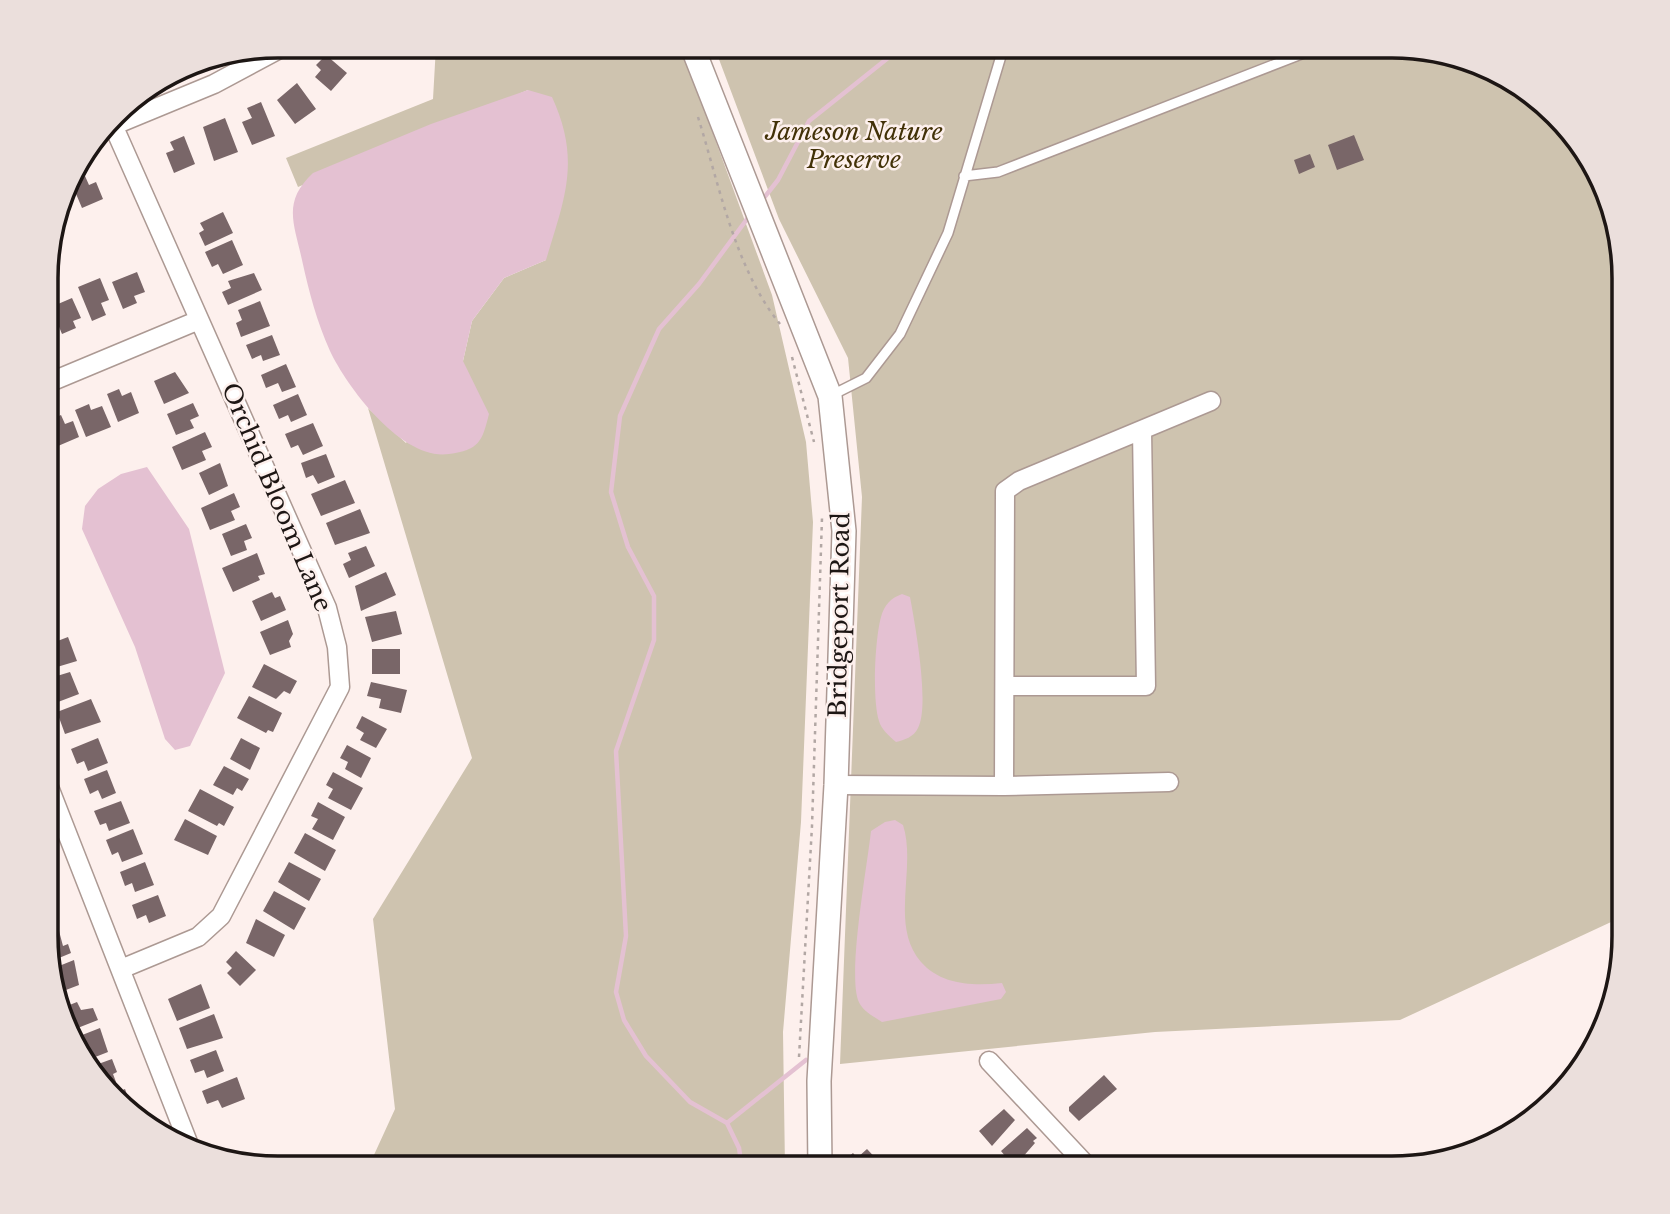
<svg xmlns="http://www.w3.org/2000/svg" width="1670" height="1214" font-family="'Libre Baskerville',serif">
<style>
.green{fill:#cec3af}
.water{fill:#e4c1d2}
.lines{fill:none;stroke-linecap:round;stroke-linejoin:round}
.stream{stroke:#e4c1d2;stroke-width:4.5}
.building{fill:#796668}
.service-casing{stroke:#ac9993;stroke-width:12}
.minor-casing{stroke:#ac9993;stroke-width:21}
.tertiary-casing{stroke:#ac9993;stroke-width:26}
.path{stroke:#b2a7a4;stroke-width:2.5;stroke-dasharray:3.5 5;stroke-linecap:butt}
.service{stroke:#fff;stroke-width:9}
.minor{stroke:#fff;stroke-width:18}
.tertiary{stroke:#fff;stroke-width:23}
.labels{text-anchor:middle;dominant-baseline:central;stroke-width:5;stroke-linejoin:round;paint-order:stroke}
.park-label{font-size:24px;font-style:italic;fill:#423107;stroke:#fdf0ed}
.street-label{font-size:24px;fill:#1d1614;stroke:#fdf0ed}
.rim{fill:none;stroke:#1d1614;stroke-width:3.5}
</style>
<rect width="100%" height="100%" fill="#fdf0ed"/>
<path class="green" d="M436,46H681L772,295L806,442L813,522L801,822L783,1032L785,1168H368L395,1109L373,919L472,758L368,408L406,443L463,361L472,321L504,278L546,260L528,90L298,187L286,158L433,99Z
M714,46H1407L1481,63L1534,94L1600,175L1624,263V916L1400,1020L1155,1032L840,1064L862,497L848,358L779,219Z"/>
<path class="water" d="M528,90L552,97C581,160 565,197 546,260L504,278L472,321L463,361L489,414C482,442 479,450 449,454C403,461 348,389 330,351C317,322 309,292 302,260C294,223 282,202 313,173L431,124Z
M147,467L189,529L225,673L190,746L175,750L165,739L135,647L82,529L85,506L98,489L121,474Z
M902,594L910,597C915,624 930,705 918,728C914,737 904,740 896,742C889,736 881,729 879,721C872,699 875,639 881,617C884,605 891,598 902,594Z
M895,820L903,825C917,868 889,925 921,962C941,985 973,986 1002,983L1006,992L1001,999L882,1022C873,1016 862,1011 858,1000C848,970 867,868 871,831L885,822Z"/>
<g class="lines">
<path class="stream" d="M760,203L778,180L809,121L903,46
M727,1123L806,1060
M742,1168L739,1148L727,1123L690,1102L646,1056L624,1020L616,992L626,936L616,751L654,640V596L628,547L611,492L620,416L659,329L699,284L750,215"/>
</g>
<path class="building" d="M341,46H366L360,56Z
M326,55L347,73L331,91L315,77L321,70L316,65Z
M297,83L316,109L295,124L277,100Z
M261,102L275,136L252,145L242,122L252,118L247,108Z
M225,118L238,152L214,161L203,127Z
M1354,135L1364,160L1337,170L1328,145Z
M184,136L195,164L174,173L166,153L174,150L170,142Z
M1310,154L1315,167L1299,174L1294,160Z
M85,176L89,185L96,182L103,199L82,208L71,182Z
M223,212L233,233L205,246L199,233L204,230L200,223Z
M232,240L243,265L223,274L218,264L212,267L205,252Z
M137,272L145,292L134,296L137,303L123,309L112,282Z
M254,273L262,290L228,305L222,292L231,288L228,281Z
M100,278L109,300L101,303L106,315L92,321L78,287Z
M72,298L81,318L73,321L76,328L62,334L51,307Z
M260,301L270,326L241,337L236,323L242,320L238,310Z
M272,335L280,355L263,361L261,355L252,359L246,345Z
M286,364L296,387L282,392L278,383L266,388L261,375Z
M175,372L189,393L164,404L154,381Z
M119,389L122,396L131,392L139,413L118,422L107,394Z
M298,394L307,415L291,422L288,415L279,419L273,405Z
M193,403L199,416L190,420L194,428L176,435L167,414Z
M89,404L91,410L102,406L111,427L86,437L75,410Z
M61,415L65,424L73,421L79,437L58,446L48,421Z
M313,423L323,446L303,455L298,445L291,448L285,434Z
M205,432L212,447L202,451L206,460L182,470L172,447Z
M326,454L335,477L318,484L313,475L306,478L301,463Z
M220,463L228,486L209,495L199,473Z
M345,480L355,503L321,516L311,494Z
M234,493L240,507L231,511L235,520L210,530L201,508Z
M360,509L370,533L335,545L326,523Z
M246,524L252,538L244,541L247,550L231,556L222,534Z
M366,546L375,566L349,578L343,564L351,560L348,553Z
M257,553L265,574L258,576L260,580L233,592L222,568Z
M386,572L396,595L361,611L355,586Z
M272,592L275,598L280,596L286,610L261,621L252,601Z
M47,610L56,631L47,635Z
M396,611L402,634L372,642L365,617Z
M288,620L293,634L289,641L291,647L270,655L260,632Z
M68,637L77,661L47,670V645Z
M372,649H400V674H372Z
M264,664L297,681L290,694L284,691L276,699L252,687Z
M70,672L79,694L58,702L54,694L49,696L47,679Z
M371,682L407,690L401,713L379,708L381,699L367,696Z
M249,696L282,713L273,732L268,730L266,733L237,718Z
M91,699L101,722L65,734L57,712Z
M362,716L387,729L376,748L360,740L364,733L356,728Z
M98,738L108,763L88,771L84,761L77,764L71,749Z
M241,738L260,748L250,770L230,759Z
M347,745L371,758L361,778L345,769L348,762L340,758Z
M224,766L249,779L242,791L237,788L233,795L213,785Z
M107,770L116,793L102,799L98,790L90,794L84,779Z
M333,772L363,788L351,810L328,798L333,789L326,785Z
M200,789L234,807L224,826L219,823L217,826L188,811Z
M121,801L130,823L109,831L106,823L100,825L94,811Z
M318,802L345,817L333,840L312,829L318,819L311,816Z
M185,819L217,836L208,855L174,840Z
M133,829L143,854L122,862L118,852L112,855L106,840Z
M305,833L336,850L325,871L294,853Z
M145,862L154,885L135,892L132,883L125,886L120,872Z
M289,862L321,879L309,901L278,882Z
M274,891L306,908L294,930L263,911Z
M158,895L166,916L149,923L146,915L137,919L132,905Z
M47,899L58,919L47,924Z
M256,919L285,935L274,957L246,943Z
M59,931L63,946L68,944L71,953L47,963V936Z
M236,951L256,970L240,986L227,973L232,968L226,962Z
M74,960L79,985L58,993L49,970Z
M201,984L210,1008L177,1021L168,999Z
M77,1002L81,1010L93,1008L98,1020L70,1031L62,1008Z
M214,1014L223,1038L187,1049L179,1028Z
M100,1028L108,1052L85,1061L76,1052L72,1039Z
M216,1050L224,1071L207,1078L204,1070L195,1073L190,1060Z
M112,1059L117,1072L113,1074L116,1082L107,1088L90,1067Z
M1104,1075L1117,1089L1079,1121L1069,1111V1107Z
M237,1077L245,1099L222,1108L218,1100L207,1104L202,1091Z
M125,1089L130,1103L123,1106L113,1094Z
M1004,1109L1015,1120L992,1146L979,1131Z
M1027,1128L1037,1138L1033,1141L1035,1143L1014,1167L1001,1151Z
M867,1149L882,1165L878,1168L837,1167L853,1153L857,1158Z"/>
<g class="lines">
<defs>
<path id="service" d="M964,176L998,172L1322,46
M832,395L866,378L900,334L948,233L1004,46"/>
<path id="minor" d="M113,125L327,608L337,647L340,687L221,916L198,937L121,969
M105,129L214,84L285,46
M48,383L199,320
M1005,686H1146L1142,430
M47,782L191,1150
M836,785L1004,786L1169,782
M1004,786L1005,491L1019,481L1211,401
M989,1061L1089,1168"/>
<path id="tertiary" d="M692,46L830,396L844,531L836,785L819,1081L820,1168"/>
</defs>
<use href="#service" class="service-casing"/>
<use href="#minor" class="minor-casing"/>
<use href="#tertiary" class="tertiary-casing"/>
<path class="path" d="M698,117C719,184 735,269 780,324
M792,357L814,442
M799,1057L812,826L822,518"/>
<use href="#service" class="service"/>
<use href="#minor" class="minor"/>
<use href="#tertiary" class="tertiary"/>
</g>
<g class="labels">
<g class="park-label">
<text x="854" y="131">Jameson Nature<tspan x="854" dy="28">Preserve</tspan></text>
</g>
<g class="street-label">
<text transform="translate(277 497) rotate(67)">Orchid Bloom Lane</text>
<text transform="translate(839 615) rotate(-89)">Bridgeport Road</text>
</g>
</g>
<path d="M0 0H1670V1214H0ZM278 58H1392A220 220 0 0 1 1612 278V936A220 220 0 0 1 1392 1156H278A220 220 0 0 1 58 936V278A220 220 0 0 1 278 58Z" fill="#ebdfdc" fill-rule="evenodd"/>
<path class="rim" d="M278 58H1392A220 220 0 0 1 1612 278V936A220 220 0 0 1 1392 1156H278A220 220 0 0 1 58 936V278A220 220 0 0 1 278 58Z"/>
</svg>
